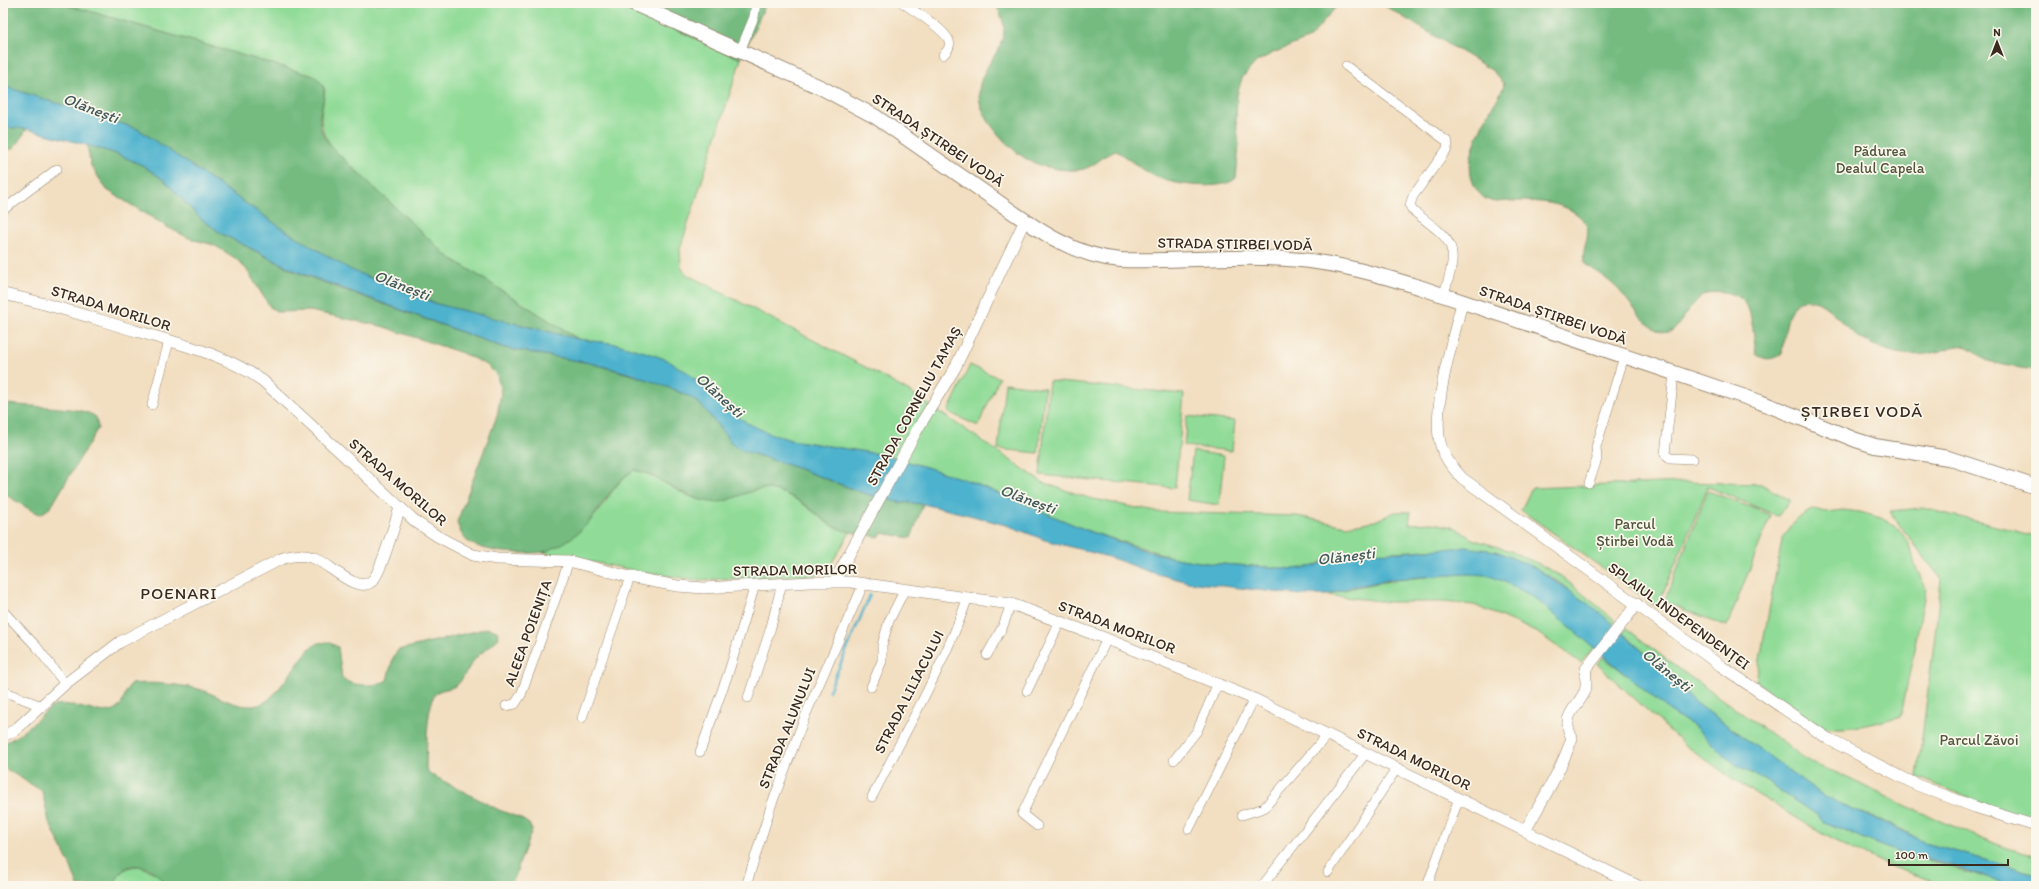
<svg xmlns="http://www.w3.org/2000/svg" width="2039" height="889" font-family="Itim,sans-serif">
<style>
.green{fill:#90db97;stroke:#66825a}
.forest{fill:#74bb80;stroke:#58724f}
.water{fill:#4eb2cd;stroke:#446e76}
.lines{fill:none;stroke-linecap:round;stroke-linejoin:round}
.stream{stroke:#4eb2cd;stroke-width:2.5}
.minor-casing{stroke:#96846f;stroke-width:10}
.tertiary-casing{stroke:#96846f;stroke-width:12}
.primary-casing{stroke:#96846f;stroke-width:16}
.minor{stroke:#fff;stroke-width:9}
.tertiary{stroke:#fff;stroke-width:11}
.primary{stroke:#fff;stroke-width:14}
.labels{text-anchor:middle;dominant-baseline:central;stroke-width:3.5;stroke-linejoin:round;paint-order:stroke}
.street-label{font-size:15px;fill:#3b2a1e;stroke:#fbf7ec}
.park-label{font-size:15px;fill:#50563c;stroke:#fbf7ec}
.water-label{font-size:16px;font-style:italic;fill:#425a5b;stroke:#fbf7ec}
.quarter-label{font-size:17px;letter-spacing:1px;fill:#3b2a1e;stroke:#fbf7ec}
</style>
<rect width="100%" height="100%" fill="#fbf7ec"/>
<filter id="ink" filterUnits="userSpaceOnUse"><feTurbulence type="fractalNoise" baseFrequency=".025" numOctaves="2"/><feDisplacementMap in="SourceGraphic" scale="8" xChannelSelector="R" yChannelSelector="G"/><feConvolveMatrix kernelMatrix="1 2 1 2 8 2 1 2 1" color-interpolation-filters="sRGB"/></filter>
<filter id="wash" filterUnits="userSpaceOnUse"><feTurbulence type="fractalNoise" baseFrequency=".012" numOctaves="4" result="noise"/><feDisplacementMap in="SourceGraphic" scale="16" xChannelSelector="R" yChannelSelector="G"/><feGaussianBlur stdDeviation="0.9" result="paint"/><feColorMatrix in="noise" values="0 0 0 0 0 0 0 0 0 0 0 0 0 0 0 0 0 1.4 0 .05"/><feComposite in="paint" operator="in"/></filter>
<g filter="url(#wash)">
<rect width="100%" height="100%" fill="#f2dec0"/>
<path class="green" d="M61,3H617L741,59L680,249L681,267L686,274L869,369L913,394L1044,483L1089,498L1156,512L1297,516L1346,526L1375,521L1395,512H1411L1409,524L1434,523L1456,528L1472,539L1508,550L1539,564L1561,576L1616,621L1613,624L1557,581L1536,568L1496,551L1442,549L1331,556L1315,566L1295,569L1206,563L1175,558L1091,532L969,481L929,468L885,455L791,440L766,432L747,423L665,359L617,344L578,339L446,255L334,150C316,124 321,119 325,89L314,76Z
M970,365L999,378L978,426L948,412Z
M1049,381L1184,394L1175,488L1040,475Z
M1005,383L1045,388L1038,453L998,449Z
M1187,416L1235,421L1232,451L1184,446Z
M1193,451L1224,456L1219,505L1187,500Z
M634,470C661,475 681,499 709,501C733,503 753,483 777,491C789,495 801,502 811,510C819,515 825,523 833,526C838,529 845,530 851,531L828,569L816,575L697,580L647,573L542,552C560,544 577,534 591,520C607,503 614,482 634,470Z
M1684,482L1761,484L1790,500L1778,516L1708,487L1657,607L1521,510L1532,488Z
M1708,491L1771,515L1727,626L1664,602Z
M1923,508L2036,536V821L1990,806L1917,777L1935,635L1941,579L1889,511Z
M1814,509L1825,512L1843,510L1860,512L1881,518L1898,528L1910,545L1916,568L1926,588L1901,716C1875,723 1847,732 1819,726C1805,722 1770,691 1756,681L1782,540C1790,526 1798,516 1814,509Z
M1465,574C1472,574 1480,574 1487,575C1526,582 1564,623 1594,647L1581,663L1535,631L1474,605L1443,602H1389L1327,595C1372,581 1418,577 1465,574Z
M1626,628L1672,664L1795,751C1805,763 1823,767 1837,773C1880,794 1923,814 1967,832C1989,841 2013,852 2036,855V874L1925,843L1903,830L1825,797L1691,699L1672,678L1623,633Z
M1603,657L1647,690L1670,711L1696,728L1723,755L1768,781L1787,796L1816,814L1822,821L1894,851L2016,886H1946L1890,866L1837,842L1743,786L1685,745L1597,664Z
M139,866L159,875L164,886H111C122,874 121,867 139,866Z"/>
<path class="forest" d="M3,3H61L314,76C333,90 319,103 320,122C320,133 328,142 334,150L446,255L578,339L437,304L350,270L283,229L138,129L3,86Z
M617,3H766L741,59Z
M996,3H1342L1334,9L1310,38L1273,53L1256,62L1242,78L1237,95L1236,120L1239,145L1236,178C1224,191 1174,185 1159,178C1143,171 1129,159 1115,150C1102,156 1093,169 1078,170C1063,171 1040,167 1028,160C1008,148 978,117 979,93C979,67 1006,51 1004,26C1003,17 998,11 996,3Z
M1380,3H2036V370C2021,368 2003,366 1988,361C1979,357 1973,347 1963,346C1954,345 1945,350 1937,352C1921,356 1902,356 1886,350C1877,347 1866,342 1859,337C1842,326 1823,293 1800,301C1786,305 1784,339 1782,353C1774,360 1765,361 1756,354C1754,340 1753,316 1746,304C1743,298 1735,295 1728,293C1688,281 1684,339 1662,332C1645,328 1629,300 1617,288C1608,279 1596,272 1585,264C1579,251 1593,236 1585,223C1570,200 1534,201 1509,201C1504,201 1496,203 1491,201C1474,196 1468,174 1471,158C1474,142 1482,125 1490,111C1495,102 1502,93 1504,84L1493,71Z
M3,127L27,129L13,149H3Z
M87,145L117,154L142,165L164,180L200,218L222,234L298,273L505,348L590,363L657,382L692,398L703,407L732,444L742,450L797,468L866,494L898,502L923,504L911,538L882,533L879,537C864,534 845,533 831,525C824,521 819,515 812,510C802,502 787,493 774,490C751,484 732,505 710,502C681,498 661,475 634,470C615,481 605,501 592,518C581,533 561,547 543,552C533,554 501,553 491,550C471,545 463,543 457,522L497,416L501,393L497,375L487,365L462,353L381,326L310,311L278,312L270,307L247,270L235,258L214,245L191,239L169,228L107,190L91,166Z
M3,403C26,408 81,405 96,417L98,428L51,507L41,514L34,512L3,493Z
M488,628L497,631L499,638C491,646 481,652 474,660C469,667 461,682 457,685C449,691 437,687 433,698C426,718 427,746 426,768L430,774L499,810L520,818L529,824L532,830L511,886H164C162,873 141,862 128,867C120,871 117,880 111,886H78L71,867L49,822L42,791L3,767V744C11,740 19,735 26,729C35,723 42,713 52,707C69,697 100,720 118,708C125,702 124,690 131,684C152,682 174,684 195,688C216,693 243,715 265,702C276,696 300,660 310,648L319,643L328,642L338,647L342,678C351,687 378,687 387,680L393,658L398,650Z"/>
<path class="water" d="M3,86L138,129L283,229L351,270L437,304L578,339L617,344L645,352L665,359L687,372L728,409L747,423L766,432L791,440L885,455L929,468L969,481L1091,532L1147,551L1175,558L1206,563L1295,569L1315,566L1341,553L1403,552L1466,547L1496,551L1536,568L1597,610L1672,678L1691,699L1825,797L1903,831L1925,843L2036,874V886H2016L1993,880L1963,869L1894,851L1822,821L1816,814L1787,796L1768,781L1738,766L1723,755L1696,728L1670,711L1532,596L1505,582L1487,575L1465,574L1394,579L1352,587L1327,595H1300L1188,582L1150,572L1112,558L1045,540L1009,526L973,516L923,504L898,502L866,494L797,468L742,450L732,444L703,407L692,398L675,390L632,374L590,363L505,348L298,272L222,234L200,218L164,180L142,165L117,154L87,145L27,129L3,127Z"/>
<g class="lines">
<path class="stream" d="M829,691L870,595"/>
</g>
</g>
<g filter="url(#ink)">
<g class="lines">
<defs>
<path id="minor" d="M903,3C914,11 945,29 949,41C951,47 947,51 943,55
M740,51L754,17L756,3
M1346,66L1448,142L1447,149L1413,196L1410,205L1412,210C1454,242 1461,244 1443,296
M3,210L57,169
M1674,374L1665,454L1670,458L1693,459
M152,405L169,341
M1589,483L1597,459L1596,447L1624,357
M3,611L36,646L65,684
M987,655L1003,626L1011,604
M871,687L882,661V645L889,621L905,589
M3,691L41,706
M1027,691L1060,622
M748,698L771,627L782,583
M506,706L515,704L521,695L569,561
M582,718L630,577
M700,752L729,671L755,585
M1174,760L1197,731L1218,683
M872,797C905,732 944,666 968,597
M1242,815L1264,808L1328,734
M1037,826L1022,814L1107,639
M1189,829L1254,699
M1328,872L1397,768
M746,886L771,806L806,714L864,583
M1262,886L1366,753
M1427,886L1459,798"/>
<path id="tertiary" d="M3,294C48,303 92,318 136,331C180,344 225,354 263,381L416,522L437,536L473,555L497,559L569,561L630,577L677,586L704,588L810,582H851L1011,604L1107,639L1254,699L1638,886
M1462,303C1453,338 1432,408 1440,442C1443,456 1452,467 1462,478L1721,666L1830,740L1917,785L1975,807L2036,826
M834,582L917,430L955,368L1025,220
M3,736L15,730L65,684L120,642L281,559C292,555 302,554 314,558C330,564 358,596 373,580C381,572 395,522 400,508
M1525,831C1542,800 1561,771 1572,738C1560,715 1577,709 1585,691C1588,683 1584,677 1586,669L1637,604"/>
<path id="primary" d="M633,3L822,88L876,117C911,141 946,166 981,190C1025,220 1067,256 1121,260C1181,262 1241,254 1301,260C1341,264 1380,275 1419,287L1760,402L1856,440L1875,446L1948,458L2036,487"/>
</defs>
<use href="#minor" class="minor-casing"/>
<use href="#tertiary" class="tertiary-casing"/>
<use href="#primary" class="primary-casing"/>
<use href="#minor" class="minor"/>
<use href="#tertiary" class="tertiary"/>
<use href="#primary" class="primary"/>
</g>
</g>
<g class="labels">
<g class="street-label">
<text transform="translate(938 140) rotate(34)">STRADA ȘTIRBEI VODĂ</text>
<text transform="translate(1235 244) rotate(1)">STRADA ȘTIRBEI VODĂ</text>
<text transform="translate(111 308) rotate(17)">STRADA MORILOR</text>
<text transform="translate(1553 315) rotate(19)">STRADA ȘTIRBEI VODĂ</text>
<text transform="translate(914 406) rotate(-61)">STRADA CORNELIU TAMAȘ</text>
<text transform="translate(398 482) rotate(41)">STRADA MORILOR</text>
<text transform="translate(795 570) rotate(-1)">STRADA MORILOR</text>
<text transform="translate(1679 616) rotate(36)">SPLAIUL INDEPENDENȚEI</text>
<text transform="translate(1117 627) rotate(21)">STRADA MORILOR</text>
<text transform="translate(528 633) rotate(-70)">ALEEA POIENIȚA</text>
<text transform="translate(909 692) rotate(-63)">STRADA LILIACULUI</text>
<text transform="translate(787 728) rotate(-68)">STRADA ALUNULUI</text>
<text transform="translate(1414 759) rotate(26)">STRADA MORILOR</text>
</g>
<g class="park-label">
<text x="1880" y="151">Pădurea<tspan x="1880" dy="17">Dealul Capela</tspan></text>
<text x="1635" y="524">Parcul<tspan x="1635" dy="17">Știrbei Vodă</tspan></text>
<text x="1979" y="740">Parcul Zăvoi</text>
</g>
<g class="water-label">
<text transform="translate(91 108) rotate(21)">Olănești</text>
<text transform="translate(402 285) rotate(21)">Olănești</text>
<text transform="translate(720 395) rotate(42)">Olănești</text>
<text transform="translate(1028 499) rotate(20)">Olănești</text>
<text transform="translate(1346 556) rotate(-7)">Olănești</text>
<text transform="translate(1667 670) rotate(39)">Olănești</text>
</g>
<g class="quarter-label">
<text x="1862" y="411">ȘTIRBEI VODĂ</text>
<text x="179" y="593">POENARI</text>
</g>
</g>
<rect width="2039" height="889" fill="none" stroke="#fbf7ec" stroke-width="16"/>
<g transform="translate(1997 42)" stroke="#fbf7ec" stroke-width="3" paint-order="stroke">
<path d="M0-3L7 15L0 10L-7 15Z" fill="#3b2a1e"/>
<text y="-6" font-size="11" font-weight="bold" text-anchor="middle" fill="#3b2a1e">N</text>
</g>
<path d="M1889 859v6h119v-6" fill="none" stroke="#3b2a1e" stroke-width="2"/>
<text x="1895" y="859" font-size="12" fill="#3b2a1e" stroke="#fbf7ec" stroke-width="3" paint-order="stroke">100 m</text>
</svg>
